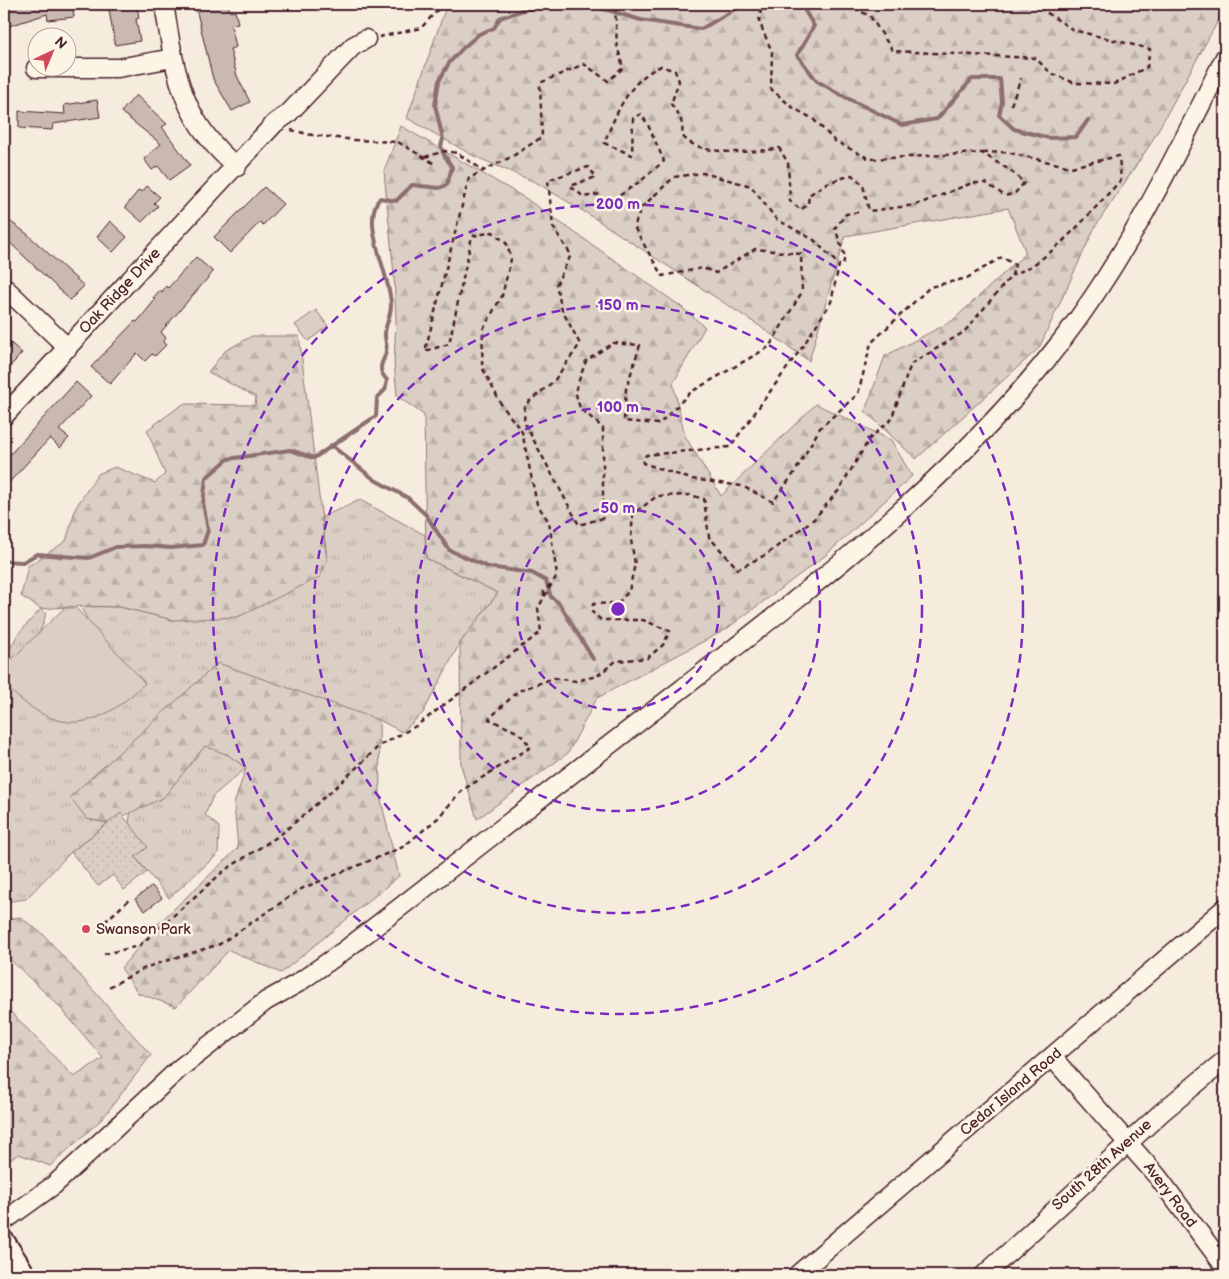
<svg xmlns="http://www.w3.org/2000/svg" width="1229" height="1279" font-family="'Balsamiq Sans',sans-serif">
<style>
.grass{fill:url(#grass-tufts);stroke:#927678}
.forest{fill:url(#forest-firs);stroke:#927678}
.park{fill:url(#park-dots);stroke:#927678}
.garden{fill:#dbcec4;stroke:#927678}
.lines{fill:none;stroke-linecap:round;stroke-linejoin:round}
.stream{stroke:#8c6e70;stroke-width:4}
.building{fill:#cab9b1;stroke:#4a1f2b}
.minor-casing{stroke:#4a1f2b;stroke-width:21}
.major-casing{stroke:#4a1f2b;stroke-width:26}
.path{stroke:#4a1f2b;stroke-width:2.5;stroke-dasharray:5 4;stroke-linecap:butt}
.minor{stroke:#fcf5e5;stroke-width:18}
.major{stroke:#fcf5e5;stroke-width:22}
.ring{fill:none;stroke:#7b2cbf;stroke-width:2.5;stroke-dasharray:9 6}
.poi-dot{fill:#d1495b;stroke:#fcf5e5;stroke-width:2}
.labels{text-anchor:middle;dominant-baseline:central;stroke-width:5;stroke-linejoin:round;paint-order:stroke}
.street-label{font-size:15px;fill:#4a1f2b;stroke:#fcf5e5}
.poi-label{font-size:15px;fill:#4a1f2b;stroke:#fcf5e5;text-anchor:start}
.centre{fill:#7b2cbf;stroke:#fcf5e5;stroke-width:2.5}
.ring-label{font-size:15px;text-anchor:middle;font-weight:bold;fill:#7b2cbf;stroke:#fcf5e5;stroke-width:5;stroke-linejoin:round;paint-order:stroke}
</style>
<defs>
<pattern id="grass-tufts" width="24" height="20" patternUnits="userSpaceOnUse" patternTransform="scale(1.25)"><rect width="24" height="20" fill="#dbcec4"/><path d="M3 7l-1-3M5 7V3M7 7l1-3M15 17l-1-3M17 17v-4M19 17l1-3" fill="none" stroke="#bdb0a9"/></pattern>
<pattern id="forest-firs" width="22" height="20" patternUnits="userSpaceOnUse" patternTransform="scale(1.25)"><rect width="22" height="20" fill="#dbcec4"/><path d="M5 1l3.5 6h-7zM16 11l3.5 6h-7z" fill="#bdb0a9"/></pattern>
<pattern id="park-dots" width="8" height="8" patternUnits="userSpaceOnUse" patternTransform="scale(1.25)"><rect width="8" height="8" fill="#dbcec4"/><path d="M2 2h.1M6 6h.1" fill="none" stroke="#bdb0a9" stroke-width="1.8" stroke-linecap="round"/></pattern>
</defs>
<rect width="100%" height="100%" fill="#f5ecde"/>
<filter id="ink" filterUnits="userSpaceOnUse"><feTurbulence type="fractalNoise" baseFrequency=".02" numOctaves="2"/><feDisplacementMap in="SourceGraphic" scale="10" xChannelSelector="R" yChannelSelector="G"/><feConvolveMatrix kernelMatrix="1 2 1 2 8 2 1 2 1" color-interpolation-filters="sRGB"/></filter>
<g filter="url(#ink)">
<path class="grass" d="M360,500L425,535L426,558L498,593L460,643L423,713L402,732L379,720L229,755L246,768L213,796L205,815L219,827L218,854L169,898L135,857L147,847L129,823L131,810L163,798L139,737L71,796L87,819L108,823L71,852L26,899L4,902V660L18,634L41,609L46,614L37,641L101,644L80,606L120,607L173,620L327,560L322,517Z"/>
<path class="forest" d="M447,4H1225V8L1151,143L1095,227L1039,348L916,459L865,411L885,356L952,321L1026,253L1008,208L845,236L809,361L758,325L588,214L537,183L474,156L407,118Z
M401,126L525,198L679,305L705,327L673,383L685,436L721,496L816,404L891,440L912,476L826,555L725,630L597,698L568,753L477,819L461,765L460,643L498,593L426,558L424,415L397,396L394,362L396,319L394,275L384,171Z
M252,336H299L327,560L320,577L238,617L173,620L120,607L80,606L41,609L21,596L28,566L66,541L76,507L98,474L115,467L155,483L165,474L147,430L183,404L255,405L256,397L208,372L225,351Z
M218,663L379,720L380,796L399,876L281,973L229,950L176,1007L138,993L121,968L158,924L238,848L234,804L246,768L228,755L205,746L163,798L108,823L87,819L70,797Z
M20,917L44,935L151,1055L102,1119L50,1166L19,1154L4,1163V1005L74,1077L103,1058L58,1005L4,954V920Z"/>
<path class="park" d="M121,813L148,847L135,857L147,872L124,890L113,875L98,886L71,852Z"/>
<path class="garden" d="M316,310L328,326L308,341L295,325Z
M64,608H76L145,683C94,734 55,736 4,684V667Z"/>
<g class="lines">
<path class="stream" d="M782,4L802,6L814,26L797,55L817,81L847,98L902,125L937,119L972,79H1000L1002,102L999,115L1014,129L1049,138L1076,137L1088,120
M526,9L587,4L641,20L701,29L744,4
M331,445L375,480L408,498L426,515L449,550L488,567L532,573L546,581L551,597L559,603L593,659
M4,561L23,562L37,554L89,558L116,547L146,546L171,548L203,545L208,530L203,503L206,478L228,459L290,450L314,458L376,416L377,398L385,390L387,380C372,364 390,360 386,343C382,327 391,320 391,305C391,275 359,223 380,198L396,201L412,185L439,188L447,185L452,167L443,153L441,146L443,139L435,105L439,81L449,63L463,48L479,34L494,28L500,18L526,9L530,4"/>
</g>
<path class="building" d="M16,4H72L74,17L48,20L47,14L6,27L4,8Z
M108,4H126V7L137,6L139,18L136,19L140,41L115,45Z
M195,4H228L230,12L235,11L238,23L231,25L236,47L230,49L237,76L250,102L232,111L213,79Z
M136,95L167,124L162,127L190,165L169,180L158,166L152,170L144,159L161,144L121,112Z
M97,100L100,117L53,124L52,130L19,128V111L65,114L64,105Z
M147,186L160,197L154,203L158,206L142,222L125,207L139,190L142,192Z
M264,187L283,204L263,225L260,222L230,253L214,237Z
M4,217L26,233L84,286L70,300L4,237Z
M110,221L127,237L113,252L97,237Z
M196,257L213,272L161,332L166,338L163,342L166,345L155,356L152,354L145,361L137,353L110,384L91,367L135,321L137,322L155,300L153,298L160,290L162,292L166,286L168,288Z
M4,337L22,353L4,373Z
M76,382L91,396L59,430L69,438L60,448L50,438L4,488V461Z
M152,886L162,898L145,911L135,899Z"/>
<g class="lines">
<defs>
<path id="minor" d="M164,4C175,71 180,120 237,167
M36,68H118L173,58
M4,287L68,348
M4,416L275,123L288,114L353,46L366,39
M1052,1057L1158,1177L1225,1267
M4,1221L54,1185L180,1068L266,1001L298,983L345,950C457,863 570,775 683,688C818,583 958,476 1063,339C1129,253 1177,153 1225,57
M797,1275L1225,908
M984,1275L1162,1112L1225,1060"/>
<path id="major" d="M4,1243L24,1275"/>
</defs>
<use href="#minor" class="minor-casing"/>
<use href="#major" class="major-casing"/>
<path class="path" d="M846,4L870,16L893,51L1035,58L1052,74L1075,83L1114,84L1147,67L1150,49L1073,30L1034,4
M379,37L421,28L443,4
M1011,105L1021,78
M291,130L312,135L355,140L398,142L435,164
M983,153L1006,152L1071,167L1119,156L1121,180C1093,209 1050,263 1012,275
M425,157L445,151L457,153L484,171
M843,264L845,257L835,228L846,214L859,212
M544,596V592L552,582
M98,928L131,898
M104,954L139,946L225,870L280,835L334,789L379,746L416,726L541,632L538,608L557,575L549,522L537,504L522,432L501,404L482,367L483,329L502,296L511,259L507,244L493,232L472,236L449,344L425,351L469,178L513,156L542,137L540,83L584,64L608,81L623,68L617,45L615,6L617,4
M109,987L147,967L220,944L301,889L403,847L438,818L461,791L531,747L519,733L489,719L518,691L554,678L576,681L597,676L616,661L647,658L663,645L670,631L643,620H601L592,612L593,604L618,603L629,591L635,564L631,540L633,514L657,496L690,495L704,499L709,537L738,569L767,554L814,519L839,490L870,438L891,420L911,364L964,332L1012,275L1015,265L1002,257L967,278L930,287L871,343L858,394L820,428L795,472L773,502L742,486L691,479L643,463L646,455L730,447L803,346L831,302L839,265L814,240L776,219L751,186L703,173L674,177L641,208L634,227L662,276L703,268L716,273L755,249L801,254L802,292L769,347L691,392L659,424L624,421L626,389L640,345L613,343L586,361L575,391L580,408L603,428V518L579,525L524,422L525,405L554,381L580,344L562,310L556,285L571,255L553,227L548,180L588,167L596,177L570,186L584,197L600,194V209L642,180L664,161L648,125L641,114L633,118L632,155L604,143C617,112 629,80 661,66L675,71L679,81L671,104C679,115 684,122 682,135C696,157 755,153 779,148L788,163L790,201L801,210L808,204L809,195L827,183L852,175L863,185L869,211L916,205L972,183H986L1005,196L1015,193L1024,183L1011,171L982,153L870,159L835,141L813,119L792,107L771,89L772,52L759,21L762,4"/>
<use href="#minor" class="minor"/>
<use href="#major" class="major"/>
</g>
</g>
<g class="ring">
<circle cx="618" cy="609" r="101"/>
<circle cx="618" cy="609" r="202"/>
<circle cx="618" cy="609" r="304"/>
<circle cx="618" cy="609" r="405"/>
</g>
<circle class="poi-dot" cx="86" cy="929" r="5"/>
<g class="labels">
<g class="street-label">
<text transform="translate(120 291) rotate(-47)">Oak Ridge Drive</text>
<text transform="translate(1011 1092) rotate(-40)">Cedar Island Road</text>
<text transform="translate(1102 1165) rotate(-42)">South 28th Avenue</text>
<text transform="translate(1170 1195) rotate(53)">Avery Road</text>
</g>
<g class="poi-label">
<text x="96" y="929">Swanson Park</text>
</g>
</g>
<circle cx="618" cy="609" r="8" class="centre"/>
<g class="ring-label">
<text x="618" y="209">200 m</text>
<text x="618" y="310">150 m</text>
<text x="618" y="412">100 m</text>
<text x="618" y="513">50 m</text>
</g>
<rect width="1229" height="1279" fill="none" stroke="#fcf5e5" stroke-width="20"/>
<rect x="10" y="10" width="1209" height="1259" fill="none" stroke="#4a1f2b" stroke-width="2" filter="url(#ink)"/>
<g transform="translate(52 52) rotate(44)"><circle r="24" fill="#fcf5e5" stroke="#b59f9b"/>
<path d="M0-4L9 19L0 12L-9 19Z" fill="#d1495b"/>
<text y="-8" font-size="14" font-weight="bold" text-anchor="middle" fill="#4a1f2b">N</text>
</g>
</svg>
